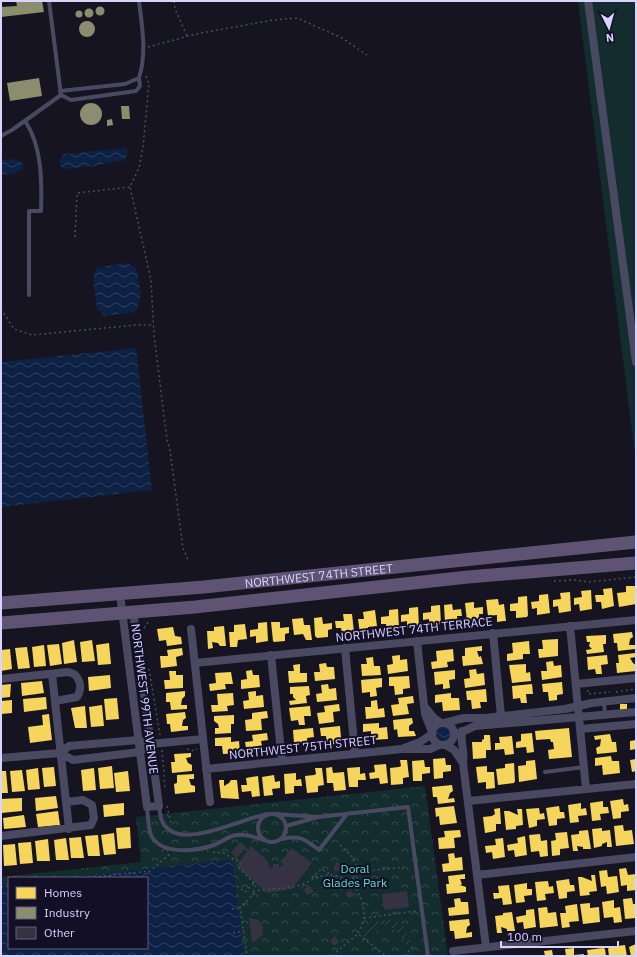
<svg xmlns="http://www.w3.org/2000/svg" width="637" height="957" font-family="'IBM Plex Sans',sans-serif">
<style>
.grass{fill:#132c2d}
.park{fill:url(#park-crowns);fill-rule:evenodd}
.garden{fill:url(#garden-furrows)}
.water{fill:url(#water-waves)}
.homes{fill:#f6d55c}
.industry{fill:#8c8c6e}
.building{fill:#343243}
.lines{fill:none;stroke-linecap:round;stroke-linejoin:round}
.path{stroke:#44505f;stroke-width:1.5;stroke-dasharray:2 3;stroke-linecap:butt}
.service{stroke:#4a4962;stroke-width:4}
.minor{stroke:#4a4962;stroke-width:8}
.primary{stroke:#5e5373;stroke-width:13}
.labels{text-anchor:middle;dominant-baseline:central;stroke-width:4;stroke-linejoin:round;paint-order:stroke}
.street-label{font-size:12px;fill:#d9d4ff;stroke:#130f26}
.park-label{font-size:12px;fill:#5fe0c0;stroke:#130f26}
</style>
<defs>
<pattern id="park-crowns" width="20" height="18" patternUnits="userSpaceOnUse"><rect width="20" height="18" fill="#132c2d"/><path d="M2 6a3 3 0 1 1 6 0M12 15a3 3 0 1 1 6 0" fill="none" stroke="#354a4c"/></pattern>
<pattern id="garden-furrows" width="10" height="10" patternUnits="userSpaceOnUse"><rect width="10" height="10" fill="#132c2d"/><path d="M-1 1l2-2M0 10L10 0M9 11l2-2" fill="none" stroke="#354a4c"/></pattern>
<pattern id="water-waves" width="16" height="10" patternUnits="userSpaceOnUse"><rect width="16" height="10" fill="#0d2144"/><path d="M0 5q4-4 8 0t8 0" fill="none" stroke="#304060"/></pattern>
</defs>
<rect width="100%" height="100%" fill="#161421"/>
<path class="grass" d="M578,1H636V463Z"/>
<path class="park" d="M425,786L448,956H1V877L141,862L136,817ZM9,878H147V948H9Z"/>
<path class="garden" d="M335,877L348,882L355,890L353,891L350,889L338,890Z
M385,918H389L391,920L404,925L408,938L413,943L406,952L404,949L406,942L395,930L384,925Z
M378,919L379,928L367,939L359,933L362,928H369L374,920Z"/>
<path class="water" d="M126,148L128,152L124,162L121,160L95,166L65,169L61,167L59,161L64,154Z
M17,159L23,164L22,166L24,168L14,174L1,175V160Z
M127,263L136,268C140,284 144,299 135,312L105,316L97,309L93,280L96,268Z
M136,348L152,490L1,507V362Z
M436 734a7 7 0 1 1 14 0a7 7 0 1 1-14 0Z
M228,860L231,862L233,866L244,956H1V885L9,884V948H147V878H64Z"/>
<path class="homes" d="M626,586H635L636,604L619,607L617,593L626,592Z
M612,588L614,606L602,609L601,602H596L595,595H604L603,589Z
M591,590L592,609L580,611L579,604L574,605V598L582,597L581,591Z
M570,592L571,611L559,613L558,606L553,607V600L561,599L560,593Z
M548,594L550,613L537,615V608L532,609L531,602L539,601V595Z
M527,596L528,615L527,617L516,618V611H510V604L518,603V597Z
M498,599L499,605L504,604L506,621H504L497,622V615L488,616L486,600Z
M474,602V608L483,607V614H479V622H468L467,621L465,603Z
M452,604L453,610L461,609L462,616H457L458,624H447L445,623L444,605Z
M440,605L441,624L429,626V619L423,620V613L431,612V606Z
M418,607L419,626L407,628V621L401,622V615L409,614V608Z
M398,609L399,628L387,631L386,624H381V617L389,616V610Z
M375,610L377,626L368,627L367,634H360L358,619H364L363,612Z
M343,614H352L354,632L352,634L342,635L341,628H336L335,621H344Z
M322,617L323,624L332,623V629L328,630V637L317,638L315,636L314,618Z
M303,618L304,625H310L312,640H306L303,634L294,635L292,619Z
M267,622L268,641L256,643V636L250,637V630L258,629V623Z
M271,622H280V628L289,627V633L285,634V641L274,642L273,641Z
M245,624L247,639L238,640L237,647H230L229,632H234V625Z
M224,626L226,646H220L218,643L212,642L213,648L208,649L207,631H214V627Z
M173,627L175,636L181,637L182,644L167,646L166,640L159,641L157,629Z
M632,632L633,637L630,639L629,645H635V649L618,651L617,643H614L613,634Z
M606,635V644H603L604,652L587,654L586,650L592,649L589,646L590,642H587L586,636Z
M558,639V656L539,658L538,649H543L542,640Z
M74,640L77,662L64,664L62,643Z
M92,640L95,661L82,662L80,642Z
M529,641L530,654H523V659L507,661V654L513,653L512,643Z
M109,643L111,664L98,665L96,645Z
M59,644L62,664L50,666L47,645Z
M44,645L46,666L34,667L32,647Z
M482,646V651H477L479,657L481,656L483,664L463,666L462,656H465V648Z
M27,647L30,668L18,669L15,648Z
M182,648L183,655L176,657L177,666L161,668L160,656H168L167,650Z
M10,649L12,669L1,671V650Z
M453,649L454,661L447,662L448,667L432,669L431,662L437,661L436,651Z
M635,653L636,657L630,658L633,663L636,665V671L617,673L616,663H619L618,655Z
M400,655V660L407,659L408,671L388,674L387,665L393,664L392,656Z
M607,655L608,664L601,665L602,674H596L595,669L588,670L587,657Z
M373,657L374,666H380L381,675L362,676L361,664H367L366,658Z
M553,661L554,666L561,665L562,677L542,680L541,671H547L546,662Z
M326,663L327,667H334L335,679L315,681L314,672H320L319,664Z
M300,664V673H307V682L289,683L288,671H294L293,665Z
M526,664V673L530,672L531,681L512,683L509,665Z
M476,669L477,674L484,673L485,685L465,688L464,679L470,678L469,670Z
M252,670L253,675H259L260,687L241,689V680L247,679L246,671Z
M455,670V679L449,680L450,688L443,689V684L435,685L434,672Z
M169,671H176V675H183V688L165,689L164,680H170Z
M231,672L233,684H225L226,689L210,691L209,684L216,683L215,673Z
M110,675L111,688L89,691L88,677Z
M409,676L410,688L403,689V694L395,695L394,686H389V677Z
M382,678V687L376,688L377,696L370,697V692L362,693L361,680Z
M42,681L44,693L22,696L21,683Z
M562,682L563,694L557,695V700L549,701L548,692H543L542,684Z
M11,684L10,697L1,698V685Z
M328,684L329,689L336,688L337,700L317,702L316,694L322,693L321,685Z
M532,684L533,694H526L527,703H521L520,698L513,699L512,686Z
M309,686L310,695L306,696L307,703L290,705L289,701L296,700L293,697V694H290V687Z
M486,689L487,702H480L481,708L472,709L471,700H467L466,691Z
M185,691V696L182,699L181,705H187V709L171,710L170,702H166V693Z
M256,691V696L263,695L264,707L244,709L243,701L249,700L248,692Z
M233,693L234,705L227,706L228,711L212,712L211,705H218L217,694Z
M451,693V698H459L460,710L443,711L442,702L435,703V695Z
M413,696L414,703L407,704L409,714L393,716L391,705L399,704L398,698Z
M46,697L47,709L24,712L23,699Z
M117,698L119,719L106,720L104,699Z
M12,700V713L1,714V701Z
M377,700L378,709L384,708L385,717L366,719L365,707H371V701Z
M339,704L340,711L333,712L334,722L319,724L317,713L325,712L324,706Z
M620,704H627V709L620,710Z
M102,705L104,726L91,727L89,707Z
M85,706L87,728H75L71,708Z
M310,706L311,716H304L305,725H299L298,720L291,721L289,708Z
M267,711L268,718L261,719L262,730L246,731L245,720L252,719V713Z
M185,712L186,718L183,720L182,726H188V730L171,732L170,724H167L166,714Z
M49,714L52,740L30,743L28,727L43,725L42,715Z
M234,715V724H231V733L215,734V728H219L218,724L214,721V716Z
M412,718L413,723L409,726V731H414L416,736L398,737L397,729L394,730L393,720Z
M379,723V728L387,727L388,739L371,740V731L363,732V724Z
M340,726L341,738L335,739V744L327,745L326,736H321L320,728Z
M313,728L314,737L307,738L308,746L302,747L301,742L294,743L293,730Z
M569,728L572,757L549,759L548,750L554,749L553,742H551L550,739L536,740L535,731Z
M267,733L268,740L261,741L263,751L247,753L245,742L253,741L252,735Z
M532,733L534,752L527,753L526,747L516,748V742L521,741V734Z
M610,734L612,742H616L617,752L597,754L596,748L600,746L601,739L595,740L594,736Z
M484,735H490L491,750H486V758L473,759L472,742H482V740L484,739Z
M512,736L514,754L505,755L504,749L495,750V743H500L499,737Z
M231,737V742L239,741L240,753L223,754L222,746H215V738Z
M636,740V749L630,750V741Z
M191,753V757L186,758L188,763L192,765V771L172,773L171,762H175L174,754Z
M611,756L612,761H619L620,773L603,775L602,765L595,766V758Z
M445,758L446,765H451V771L443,772V778L434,779L433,759Z
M636,759V771L632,772L630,760Z
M400,760H407L409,777L403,778V784L391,785L390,768L399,767L401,766Z
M424,760L425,767H430V773L422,774V781H413L412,761Z
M535,760L537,779L519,782L518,766L526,765V761Z
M514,763L515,781L514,783L498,785L496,769L505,768V764Z
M386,764L388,783L380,784L379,778L370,779L369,773L375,772L374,765Z
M112,766L114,788L100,789L98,768Z
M487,766V772H494L495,788L486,789V782L478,783L476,767Z
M54,767L56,786L44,787L42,768Z
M332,767L333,773L344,772L346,790L334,791L333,783H327L326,768Z
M360,767V774L365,773L366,780H358V787H349L347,768Z
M38,768L40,789L28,790L26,770Z
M94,768L96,790L83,791L81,770Z
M315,768H322L324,785L318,786V792L307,793L305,776L314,775L316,774Z
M22,770L25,791L12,792L10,771Z
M1,771H6L8,793H1Z
M128,771L130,791L116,792L114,773Z
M296,773V780L301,779L302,786H294V793L285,794L284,774Z
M194,774V779H189L191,785L195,786V792L175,794L174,784L177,783V775Z
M274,775L275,782L280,781V788L272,789L273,795L264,796L262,777Z
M258,776L260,796L252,797L251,791L242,792L241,785H247L246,778Z
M219,780H224V786L229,783L231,780H237L239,799L221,798Z
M452,785L453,791L450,793L448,799L454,798L455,802L438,804L437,797H433L432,787Z
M56,796L58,808L36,811L35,798Z
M22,798V811L1,813V799Z
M623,799L624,805L628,804L629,811L621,812V818L613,819L610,801Z
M603,801V807H608L609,813L600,814L601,820L592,821L590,803Z
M124,803V815L104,817L103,805Z
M581,803V809L586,808L587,815L578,816L579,822L570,823L568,805Z
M454,806L457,823L440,825L439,816L436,817L435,808Z
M559,806L560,812H564L565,818L557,819V825L549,826L546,808Z
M500,808L501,824H496V831L485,833L483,817L492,816L495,814L494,809Z
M539,808L540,814L544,813L545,819L537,820V826L529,828L526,809Z
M517,809H522L523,825L516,826V829L506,830L504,811H509L518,815Z
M58,811L60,825L38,827L36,814Z
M24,815L26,827L4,829L3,818Z
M623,825L624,831L632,830L634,844L616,846L614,826Z
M130,827L131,848L118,849L116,828Z
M602,828V831L610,830L612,847H607V842L602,844V846L594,848L592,829Z
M460,830L461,837L454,838L455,848L439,849L438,838L445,837L444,831Z
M588,830L591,849H583V847L577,846L578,851H573L571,835L579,834V831Z
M567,832L569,848L560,849V855L552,856L551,841L556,840L555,833Z
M114,833L116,854L104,855L101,835Z
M540,834L541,841L547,840L548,856L540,857L539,851L531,852L529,835Z
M98,835L100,856H88L85,836Z
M525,836L527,855L515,857L514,850L508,851L507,845L518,843L517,838Z
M81,837L84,858H71L69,838Z
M66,838L69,860H56L54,840Z
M503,838L505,857L493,859L492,852L486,853L485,846L496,845L495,839Z
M48,839L50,861H37L35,841Z
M31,842L33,863L20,864L18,843Z
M15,844L17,865L4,866L3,845Z
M454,853L455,858L462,857L463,870L443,872L442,864L449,863L448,854Z
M626,868L628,875L636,874V890L627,891V885L621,886L619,869Z
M607,870L608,877L617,876L619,892L607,894L606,886L601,887L599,871Z
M465,874V879H460L462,884L460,885L466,887V892L447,894L446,884H449L448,876Z
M591,875H595L597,891L589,892L590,895L580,896L578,877H582L592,881Z
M569,879L570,885H574L575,891L567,892V898L559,899L556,881Z
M548,881L549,887L553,886L554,893L545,894L546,900L537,901L535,882Z
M527,883V889H532V895L524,896L525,902L516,903L514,885Z
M509,885L512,904L503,905L502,898L494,899L493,893H499L498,886Z
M460,898L461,902H468L469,914L449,916L448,908L455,907L454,899Z
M632,898L633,904H636V918L625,919L623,899Z
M614,900V908L620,907L622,922L614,923L613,917L604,918L602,902Z
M590,903V908L599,907L600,922L583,924L580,904Z
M577,904L579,921L569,922L570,927L562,928L560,913H566L565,906Z
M547,907L548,913L556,912L558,926L540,928L538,908Z
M534,909L536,927L524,929L523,922L517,923L516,917L526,915V910Z
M512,912L515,931H507V929L501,927L502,933H497L495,916L503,915V913Z
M469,919L470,925L467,927L466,933L472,932V937L455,939L454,931H450L449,921Z
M636,944V956H631L629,947Z
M625,945L627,956H609L608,949L610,947Z
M574,948V955L584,954V956H566L565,949Z
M603,948L605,949L606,956H588L587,950Z
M552,950L553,956H545L544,951Z"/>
<path class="industry" d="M16,1H42L44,12L1,17V7L17,6Z
M95.5 11a4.5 4.5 0 1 1 9 0a4.5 4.5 0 1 1-9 0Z
M84.5 13a4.5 4.5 0 1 1 9 0a4.5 4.5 0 1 1-9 0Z
M75.5 14a3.5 3.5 0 1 1 7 0a3.5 3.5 0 1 1-7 0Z
M79 29a8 8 0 1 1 16 0a8 8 0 1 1-16 0Z
M39,78L42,96L10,101L7,83Z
M80 114a11 11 0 1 1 22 0a11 11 0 1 1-22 0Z
M121,106H129L130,119H122Z
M112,119L113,125L107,126V120Z"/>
<path class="building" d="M240,842L246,847L237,858L231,853Z
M251,846L268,861V865L271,868H273V864H279V867L284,864L280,862L292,848L312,863L292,889L267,893L236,866Z
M336,862L346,865L345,873L333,870Z
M310,886L314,892L307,895L304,889Z
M350,890L355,895L349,899L345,893Z
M407,891L409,907L384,910L382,894Z
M249,918L259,920L263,927V934L256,941L252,942Z
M335,936L339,942L334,946L330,941Z"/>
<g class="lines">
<path class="path" d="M174,1L175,9L187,36
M148,47L196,34L273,20L297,18L342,38L367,55
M146,76L149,84L143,147L139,168L130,187L151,280L154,335L167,440L170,450L183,548L189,562
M75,237L77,193L130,187
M1,309L14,329L32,335L136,325H153
M554,581L576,580L589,582L636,577
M144,628L149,621
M149,669L160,735
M588,690V694L610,692
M616,692L636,689
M187,749L195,751L197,749
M162,750L165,787
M167,806L171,824
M340,845C351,856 355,857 358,873L350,883
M213,852L224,853L241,864L239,868L256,885L254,891C268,889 283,889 297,886C309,883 318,874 332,875C353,877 365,897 364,917C364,922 360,929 358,934
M358,872L404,867
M84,878L150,871L170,854
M312,878L321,869L330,874
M237,886L245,892L254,883
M1,887L9,886
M232,909L240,908
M364,918L416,911
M233,933L244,931
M249,956H247L240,907L244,905L254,892
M333,956L335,953L358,934L386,956
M405,956L414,944"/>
<path class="service" d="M49,1L61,95
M60,91L125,84L139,78C147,52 142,27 139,1
M61,95L71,100L136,91L140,86L139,78
M25,121C42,146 42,181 41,211H29V295
M1,136L12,130L61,95
M604,702L605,715
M545,772L584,767
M159,806C160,812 160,821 165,826C183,850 245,817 268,814
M147,807C148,816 148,827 151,835C161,856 197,851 214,845C222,842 228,836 237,835C246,834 255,837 264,840
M258 828a14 14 0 1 1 28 0a14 14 0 1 1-28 0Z
M275,814L318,817
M286,826L318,817L408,807L428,956
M282,839C301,835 304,839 319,850L347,814"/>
<path class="minor" d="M588,1L636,362
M120,594L147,807L159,806L133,611
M570,626L586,789
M191,629L210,802
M493,633L501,716
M417,641L425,714L432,732
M345,648L355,753
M271,655L282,761
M195,663L636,620
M52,674L69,829
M1,679L68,672L74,674C81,680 82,689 77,697L55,701
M576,684L636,678
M425,707L434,718L441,723
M432 734a11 11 0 1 1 22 0a11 11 0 1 1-22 0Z
M444,723L464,718H485L565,709L592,703L636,698
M580,729L636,724
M462,731C460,742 465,751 463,763L486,947
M455,735L475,726L636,712
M446,745L454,750L463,763
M404,748L420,742L432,734
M60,753L69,746L138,740L151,744L203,739
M1,758L60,753L73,760L140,752L144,749
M206,769L402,749H430L439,745
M469,801L636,784
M1,836L91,825L94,818L92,805L83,800L66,802
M477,875L636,857
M453,951L636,931"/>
<g class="primary">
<path id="s1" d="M1,603L204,587L636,542"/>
<path d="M1,623L195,607L468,577L636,563"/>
</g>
</g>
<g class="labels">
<g class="street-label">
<text stroke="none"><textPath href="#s1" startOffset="319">NORTHWEST 74TH STREET</textPath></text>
<text transform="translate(414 629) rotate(-6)">NORTHWEST 74TH TERRACE</text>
<text transform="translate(145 699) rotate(83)">NORTHWEST 99TH AVENUE</text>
<text transform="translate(303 747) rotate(-6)">NORTHWEST 75TH STREET</text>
</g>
<g class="park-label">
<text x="355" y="868">Doral<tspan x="355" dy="14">Glades Park</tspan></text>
</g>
</g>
<rect width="637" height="957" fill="none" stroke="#d9d4ff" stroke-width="4"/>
<rect x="8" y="877" width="140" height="72" fill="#130f26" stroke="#625e7d"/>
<rect x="16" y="887" width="20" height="12" fill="#f6d55c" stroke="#625e7d"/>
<text x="44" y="897" font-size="12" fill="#d9d4ff">Homes</text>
<rect x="16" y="907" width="20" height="12" fill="#8c8c6e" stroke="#625e7d"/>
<text x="44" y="917" font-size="12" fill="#d9d4ff">Industry</text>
<rect x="16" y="927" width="20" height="12" fill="#343243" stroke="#625e7d"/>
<text x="44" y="937" font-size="12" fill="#d9d4ff">Other</text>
<g transform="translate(609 28) rotate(174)" stroke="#130f26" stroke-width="3" paint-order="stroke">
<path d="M0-3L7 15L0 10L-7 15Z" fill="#d9d4ff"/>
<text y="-6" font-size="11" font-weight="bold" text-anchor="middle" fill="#d9d4ff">N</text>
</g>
<path d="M501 941v6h117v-6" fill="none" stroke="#d9d4ff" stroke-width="2"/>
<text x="507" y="941" font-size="12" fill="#d9d4ff" stroke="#130f26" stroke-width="3" paint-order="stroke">100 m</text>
</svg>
